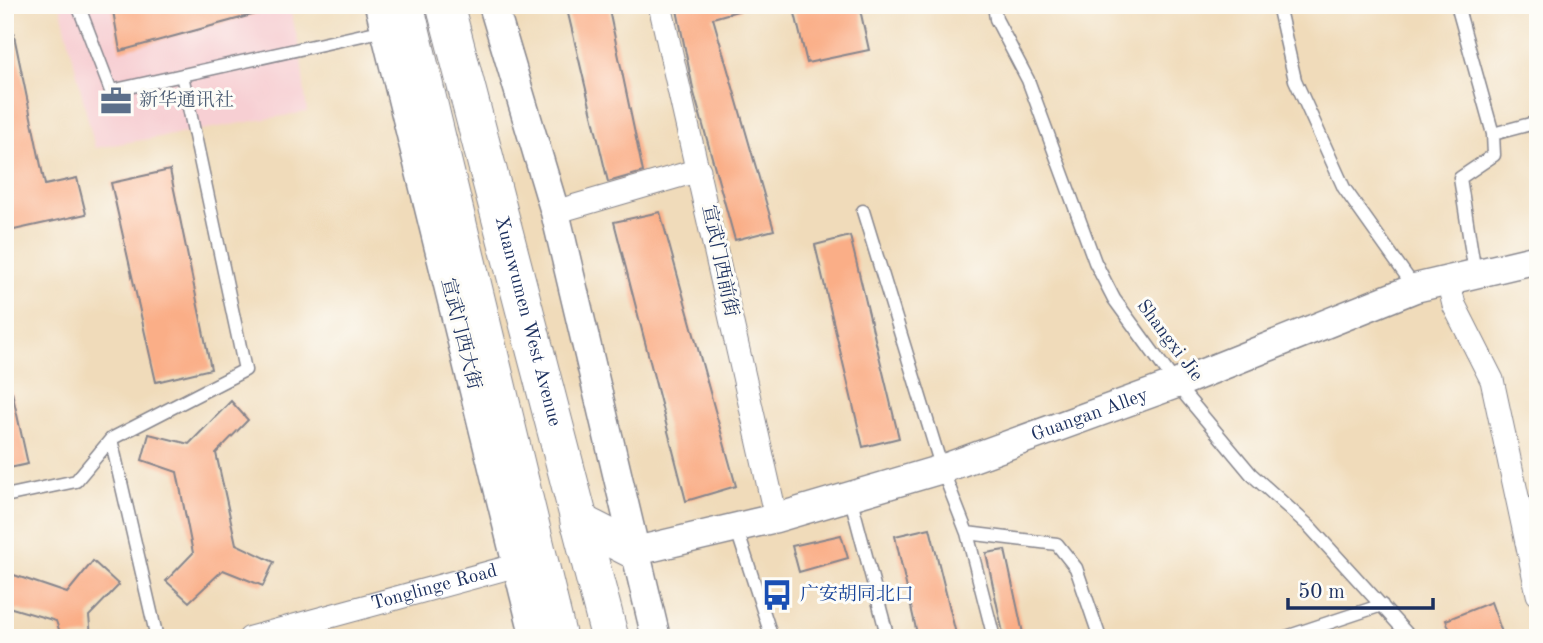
<svg xmlns="http://www.w3.org/2000/svg" width="1543" height="643" font-family="'Old Standard TT','Noto Serif SC',serif">
<style>
.built{fill:#f7cfd3}
.building{fill:#faae87}
.lines{fill:none;stroke-linecap:round;stroke-linejoin:round}
.service-casing{stroke:#86858c;stroke-width:15}
.minor-casing{stroke:#86858c;stroke-width:25}
.tertiary-casing{stroke:#86858c;stroke-width:31}
.primary-casing{stroke:#86858c;stroke-width:39}
.service{stroke:#fff;stroke-width:12}
.minor{stroke:#fff;stroke-width:23}
.tertiary{stroke:#fff;stroke-width:28}
.primary{stroke:#fff;stroke-width:37}
.labels{text-anchor:middle;dominant-baseline:central;stroke-width:6;stroke-linejoin:round;paint-order:stroke}
.service-label{font-size:19px;fill:#4e5e75;stroke:#fdfcf7;text-anchor:start}
.street-label{font-size:19px;fill:#1b2f5e;stroke:#fdfcf7}
.transit-label{font-size:19px;fill:#164399;stroke:#fdfcf7;text-anchor:start}
</style>
<rect width="100%" height="100%" fill="#fdfcf7"/>
<filter id="ink" filterUnits="userSpaceOnUse"><feTurbulence type="fractalNoise" baseFrequency=".0143" numOctaves="2"/><feDisplacementMap in="SourceGraphic" scale="14" xChannelSelector="R" yChannelSelector="G"/><feConvolveMatrix kernelMatrix="1 2 1 2 8 2 1 2 1" color-interpolation-filters="sRGB"/></filter>
<filter id="wash" filterUnits="userSpaceOnUse"><feTurbulence type="fractalNoise" baseFrequency=".00686" numOctaves="4" result="noise"/><feDisplacementMap in="SourceGraphic" scale="28" xChannelSelector="R" yChannelSelector="G"/><feGaussianBlur stdDeviation="1.57" result="paint"/><feColorMatrix in="noise" values="0 0 0 0 0 0 0 0 0 0 0 0 0 0 0 0 0 1.4 0 .05"/><feComposite in="paint" operator="in"/></filter>
<g filter="url(#wash)">
<rect width="100%" height="100%" fill="#f0dbba"/>
<path class="built" d="M60,5H289L300,49L307,112L95,148Z"/>
<g id="blocks">
<path class="building" d="M112,5H269L270,10L120,51Z
M566,5H608L643,172L608,182Z
M676,5H740L741,10L713,18L774,230L735,240L694,93Z
M793,5H859L869,50L807,63Z
M12,26L45,185L77,178L86,214L5,232V27Z
M170,170L211,369L156,382L111,183Z
M660,212L736,486L686,501L614,222Z
M850,236L899,438L863,447L815,245Z
M5,392H12L28,464L5,469Z
M231,401L248,420L216,453L236,544L274,562L263,586L223,570L189,602L166,581L193,553L177,472L142,460L149,434L189,444Z
M930,528L957,638H918L895,536Z
M841,535L848,558L799,572L792,546Z
M1005,550L1024,638H1004L986,553Z
M93,561L119,585L89,616L91,635L62,638L56,621L5,606V572L67,593Z
M1491,602L1504,638H1453L1446,620Z"/>
</g>
</g>
<g filter="url(#ink)">
<use href="#blocks" fill-opacity="0" stroke="#86858c" stroke-width="2"/>
<g class="lines">
<defs>
<path id="service" d="M78,5L111,91L385,30
M994,5L996,19L1028,80L1095,262L1114,299L1176,384L1251,474L1309,526L1411,638
M1278,5L1295,80L1344,188L1415,288
M1457,5L1493,134L1494,155L1460,178L1475,273
M1493,134L1538,122
M863,211L942,469L967,533L994,638
M111,439L157,638
M5,496L76,481L111,439L245,370L182,75
M850,496L888,638
M736,527L772,638
M967,533L1057,544L1076,568L1100,638
M1283,638L1382,605"/>
<g id="minor">
<path d="M660,5L776,518"/>
<path d="M555,212L699,170"/>
<path d="M1448,280L1454,305L1492,380L1538,594"/>
<path id="s1" d="M250,638L532,561"/>
</g>
<g id="tertiary">
<path d="M379,5L535,638"/>
<path d="M493,5L555,212L656,638"/>
<path id="s2" d="M636,551L776,518L942,469L1176,384L1415,288L1538,259"/>
</g>
<g id="primary">
<path d="M405,5L558,638"/>
<path id="s3" d="M445,5L610,638"/>
<path d="M579,522L636,551"/>
</g>
</defs>
<use href="#service" class="service-casing"/>
<use href="#minor" class="minor-casing"/>
<use href="#tertiary" class="tertiary-casing"/>
<use href="#primary" class="primary-casing"/>
<use href="#service" class="service"/>
<use href="#minor" class="minor"/>
<use href="#tertiary" class="tertiary"/>
<use href="#primary" class="primary"/>
</g>
</g>
<defs>
<symbol id="office-bare" viewBox="-9 -9 18 18"><path d="M-6-3h4V-5.5h4V-3h4V5H-6ZM-1-4.5V-3h2v-1.5ZM-6 0V1H6V0Z" fill="#5c6f8a" stroke="#fdfcf7" stroke-width="2.5" paint-order="stroke"/></symbol>
<symbol id="bus-bare" viewBox="-9 -9 18 18"><path d="M-5-6H5V4H4V6H2V4H-2V6H-4V4H-5ZM-3.5-4V0h7V-4ZM-3.5 1.2v1.5H-2V1.2ZM2 1.2v1.5H3.5V1.2Z" fill="#1a4fb4" stroke="#fdfcf7" stroke-width="2.5" paint-order="stroke"/></symbol>
</defs>
<g fill-rule="evenodd">
<use href="#office-bare" x="94" y="79" width="44" height="44"/>
<use href="#bus-bare" x="755" y="573" width="44" height="44"/>
</g>
<g class="labels">
<g class="service-label">
<text x="139" y="101">新华通讯社</text>
</g>
<g class="street-label">
<text transform="translate(719 261) rotate(78)">宣武门西前街</text>
<text stroke="none"><textPath href="#s3" startOffset="327">Xuanwumen West Avenue</textPath></text>
<text transform="translate(460 334) rotate(76)">宣武门西大街</text>
<text transform="translate(1169 341) rotate(53)">Shangxi Jie</text>
<text stroke="none"><textPath href="#s2" startOffset="474">Guangan Alley</textPath></text>
<text stroke="none"><textPath href="#s1" startOffset="191">Tonglinge Road</textPath></text>
</g>
<g class="transit-label">
<text x="800" y="595">广安胡同北口</text>
</g>
</g>
<rect width="1543" height="643" fill="none" stroke="#fdfcf7" stroke-width="28"/>
<path d="M1288 598v10h145v-10" fill="none" stroke="#1b2f5e" stroke-width="3.5"/>
<text x="1298" y="598" font-size="21" fill="#1b2f5e" stroke="#fdfcf7" stroke-width="5" paint-order="stroke">50 m</text>
</svg>
